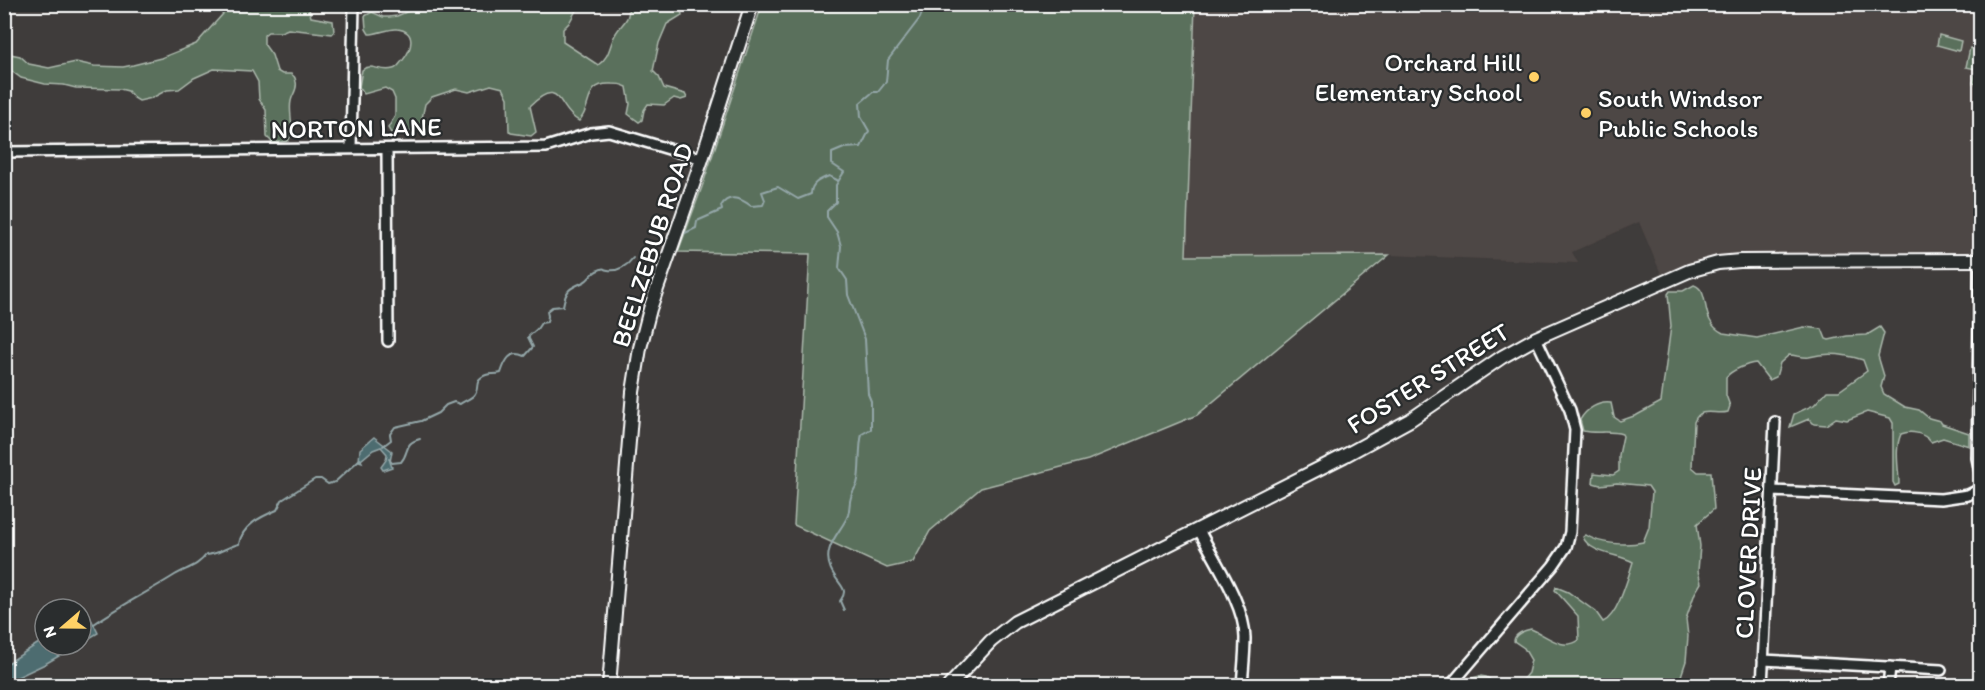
<svg xmlns="http://www.w3.org/2000/svg" width="1985" height="690" font-family="Itim,sans-serif">
<style>
.built{fill:#4e4644}
.green{fill:#5a705b;stroke:#acb8ad;stroke-width:1.5}
.water{fill:#4d6c70;stroke:#94a7a9;stroke-width:1.5}
.lines{fill:none;stroke-linecap:round;stroke-linejoin:round}
.stream{stroke:#94a7a9;stroke-width:2}
.minor-casing{stroke:#fff;stroke-width:14}
.tertiary-casing{stroke:#fff;stroke-width:16}
.minor{stroke:#2a2d2e;stroke-width:9}
.tertiary{stroke:#2a2d2e;stroke-width:12}
.poi-dot{fill:#ffd166;stroke:#2a2d2e;stroke-width:2}
.labels{text-anchor:middle;dominant-baseline:central;stroke-width:4.5;stroke-linejoin:round;paint-order:stroke}
.poi-label{font-size:26px;fill:#fff;stroke:#2a2d2e;text-anchor:end}
.street-label{font-size:26px;fill:#fff;stroke:#2a2d2e}
</style>
<rect width="100%" height="100%" fill="#3f3c3b"/>
<filter id="ink" filterUnits="userSpaceOnUse"><feTurbulence type="fractalNoise" baseFrequency=".0167" numOctaves="2"/><feDisplacementMap in="SourceGraphic" scale="12" xChannelSelector="R" yChannelSelector="G"/><feConvolveMatrix kernelMatrix="1 2 1 2 8 2 1 2 1" color-interpolation-filters="sRGB"/></filter>
<g filter="url(#ink)">
<path class="built" d="M1195,5H1980V252L1743,254L1702,260L1661,274L1639,222L1572,252L1578,263L1389,255L1186,257Z"/>
<path class="green" d="M231,5H308L311,17L333,21L334,32L332,34L288,29L281,32H268L264,35V44L272,55L277,71L282,74H291C295,77 295,77 296,82C298,89 292,95 291,101C288,114 296,129 288,141L273,143L267,137L266,110L259,99L258,82L252,71L214,69L194,78L179,89L167,90L152,98L139,101L134,98L128,91L120,89L76,88L64,85L45,84L21,78L5,66V53L20,56L29,64L49,68L76,62L94,66L123,67L133,65L161,58L196,44Z
M422,5H579L569,23L563,29V42L598,65C610,57 609,46 615,35C620,24 633,19 627,5H680L682,15L667,24L659,43L653,71L659,77L664,88L685,94L687,98L681,100L674,98L664,105L648,104L644,110L642,120L639,122L628,114L630,104L627,87C621,84 618,84 612,84C583,82 593,107 579,121C557,110 562,75 530,106L536,132L531,136L511,133L509,131L508,98L503,88L491,85L469,92L456,89L432,97L425,104L420,128L415,131L391,133L388,128L395,116V99L392,92L385,88L364,94L359,87L362,70C371,62 381,73 393,69C398,68 399,64 403,60C412,49 417,31 397,29C390,28 377,34 369,34L366,29L365,16L372,12L383,17H389L397,16Z
M1195,5L1186,256L1389,255L1197,415L1088,460L981,488L930,531L913,562L887,568L794,525L810,254L678,252L702,187L762,5Z
M1939,35L1961,41L1959,51L1937,45Z
M1970,48L1980,51V85L1973,83L1976,69L1966,67Z
M1694,285C1712,291 1698,321 1723,333L1757,338L1804,327L1822,329L1826,339L1829,340L1847,336L1867,335L1880,327L1884,333L1878,356L1884,376L1881,387L1884,394L1905,407L1919,410L1929,418L1940,421L1942,424L1969,433V446L1943,438L1931,442C1924,433 1911,430 1901,434C1894,450 1899,468 1899,484L1895,486L1893,482V423L1890,418L1867,412L1847,420L1836,418L1826,425L1814,424L1809,419L1790,427L1794,414L1814,405L1827,391H1839L1867,371L1863,360C1845,354 1827,352 1809,357C1803,358 1796,355 1789,355L1780,363L1776,377L1769,380L1756,363C1747,364 1732,370 1726,377V395L1730,406L1728,412C1715,416 1701,405 1694,422L1692,467L1698,472H1711L1714,509L1697,524L1700,546L1698,571L1701,583L1695,593L1686,619L1688,636L1686,661L1681,676V685H1518L1528,673L1531,660L1524,648L1514,641C1514,634 1525,630 1531,629C1546,635 1563,652 1579,640L1578,616L1555,590L1556,587L1568,592L1596,612L1603,622C1618,616 1628,577 1633,562C1619,554 1590,554 1583,537L1586,535C1599,544 1627,546 1643,542L1649,527L1652,492L1648,486L1617,483L1600,485L1593,483L1594,473L1613,475L1619,471V455L1623,436L1622,434C1609,430 1596,434 1583,431L1580,420C1586,409 1599,401 1611,403L1614,417L1620,421L1637,415L1661,402L1671,326L1668,294L1670,291H1683Z
M1480,676L1486,677L1499,685H1466L1469,679Z"/>
<path class="water" d="M374,437L392,451L390,462L392,467L383,470L381,467L386,460L387,454L381,447L373,450L361,460L362,462L359,461L360,449Z
M88,613L98,633L81,643V617Z
M45,639V645H78L45,664L5,683V665Z"/>
<g class="lines">
<path class="stream" d="M683,234L696,228L697,221L722,210L721,206C729,193 742,199 751,206L763,205L765,200L762,192L778,187L798,199L811,194C811,183 819,180 829,176L837,180
M383,446L391,440L390,434L395,427L421,421L438,413L446,405L454,402L460,404C464,401 470,399 473,396C482,388 471,381 486,375C491,373 495,375 501,373C505,361 510,349 525,356L533,347L528,337L537,329L541,323L547,322L548,316L547,311L552,307L563,306C566,289 570,288 584,282C590,279 592,272 599,270C606,267 601,269 608,270C618,272 628,265 633,258
M389,459L392,463L401,462C410,452 403,443 420,439
M844,610L840,601C842,598 844,596 844,592C845,585 824,572 829,551C832,537 843,528 848,515C850,509 849,503 851,497C852,492 855,489 857,484C861,471 858,450 862,434L871,429V401L868,394L865,339L848,295L847,280L839,268L841,246L837,232L827,217V211L836,202V185L844,172L832,164V153L844,148L861,147L869,131L861,117L860,103L873,92H878L886,82L888,60L920,18L925,4
M94,624C120,606 148,592 175,575C187,568 198,566 206,555C220,554 226,547 239,544C242,526 260,517 277,510L282,500L315,479H321L328,484L335,482L360,459"/>
<defs>
<path id="minor" d="M351,148L354,4
M387,149L388,341
M4,152L546,147L591,133L609,131L702,159
M1980,260L1977,458L1980,472
M1773,491L1941,499L1968,495L1980,489
M1199,530C1214,560 1245,605 1245,638C1245,654 1243,670 1242,686
M1763,660L1941,670
M1450,686L1553,566L1566,547L1570,532L1575,430L1570,410L1536,338
M1762,686L1775,422
M1888,686L1890,667"/>
<path id="tertiary" d="M609,686L633,392L640,348L650,309L702,159L752,4
M949,686L991,641L1015,622L1344,456L1410,420L1502,357L1536,338L1689,271L1718,263L1740,261L1980,260"/>
</defs>
<use href="#minor" class="minor-casing"/>
<use href="#tertiary" class="tertiary-casing"/>
<use href="#minor" class="minor"/>
<use href="#tertiary" class="tertiary"/>
</g>
</g>
<g class="poi-dot">
<circle cx="1534" cy="77" r="6"/>
<circle cx="1586" cy="113" r="6"/>
</g>
<g class="labels">
<g class="poi-label">
<text x="1522" y="62">Orchard Hill<tspan x="1522" dy="30">Elementary School</tspan></text>
<text x="1598" y="98" text-anchor="start">South Windsor<tspan x="1598" dy="30">Public Schools</tspan></text>
</g>
<g class="street-label">
<text transform="translate(356 128) rotate(-1)">NORTON LANE</text>
<text transform="translate(652 245) rotate(-72)">BEELZEBUB ROAD</text>
<text transform="translate(1428 378) rotate(-32)">FOSTER STREET</text>
<text transform="translate(1748 553) rotate(-87)">CLOVER DRIVE</text>
</g>
</g>
<rect width="1985" height="690" fill="none" stroke="#2a2d2e" stroke-width="24"/>
<rect x="12" y="12" width="1961" height="666" fill="none" stroke="#fff" stroke-width="2" filter="url(#ink)"/>
<g transform="translate(63 627) rotate(250)"><circle r="28" fill="#2a2d2e" stroke="#7f8182" stroke-width="1.5"/>
<path d="M0-4.5L10 22L0 15L-10 22Z" fill="#ffd166"/>
<text y="-9" font-size="16" font-weight="bold" text-anchor="middle" fill="#ffffff">N</text>
</g>
</svg>
